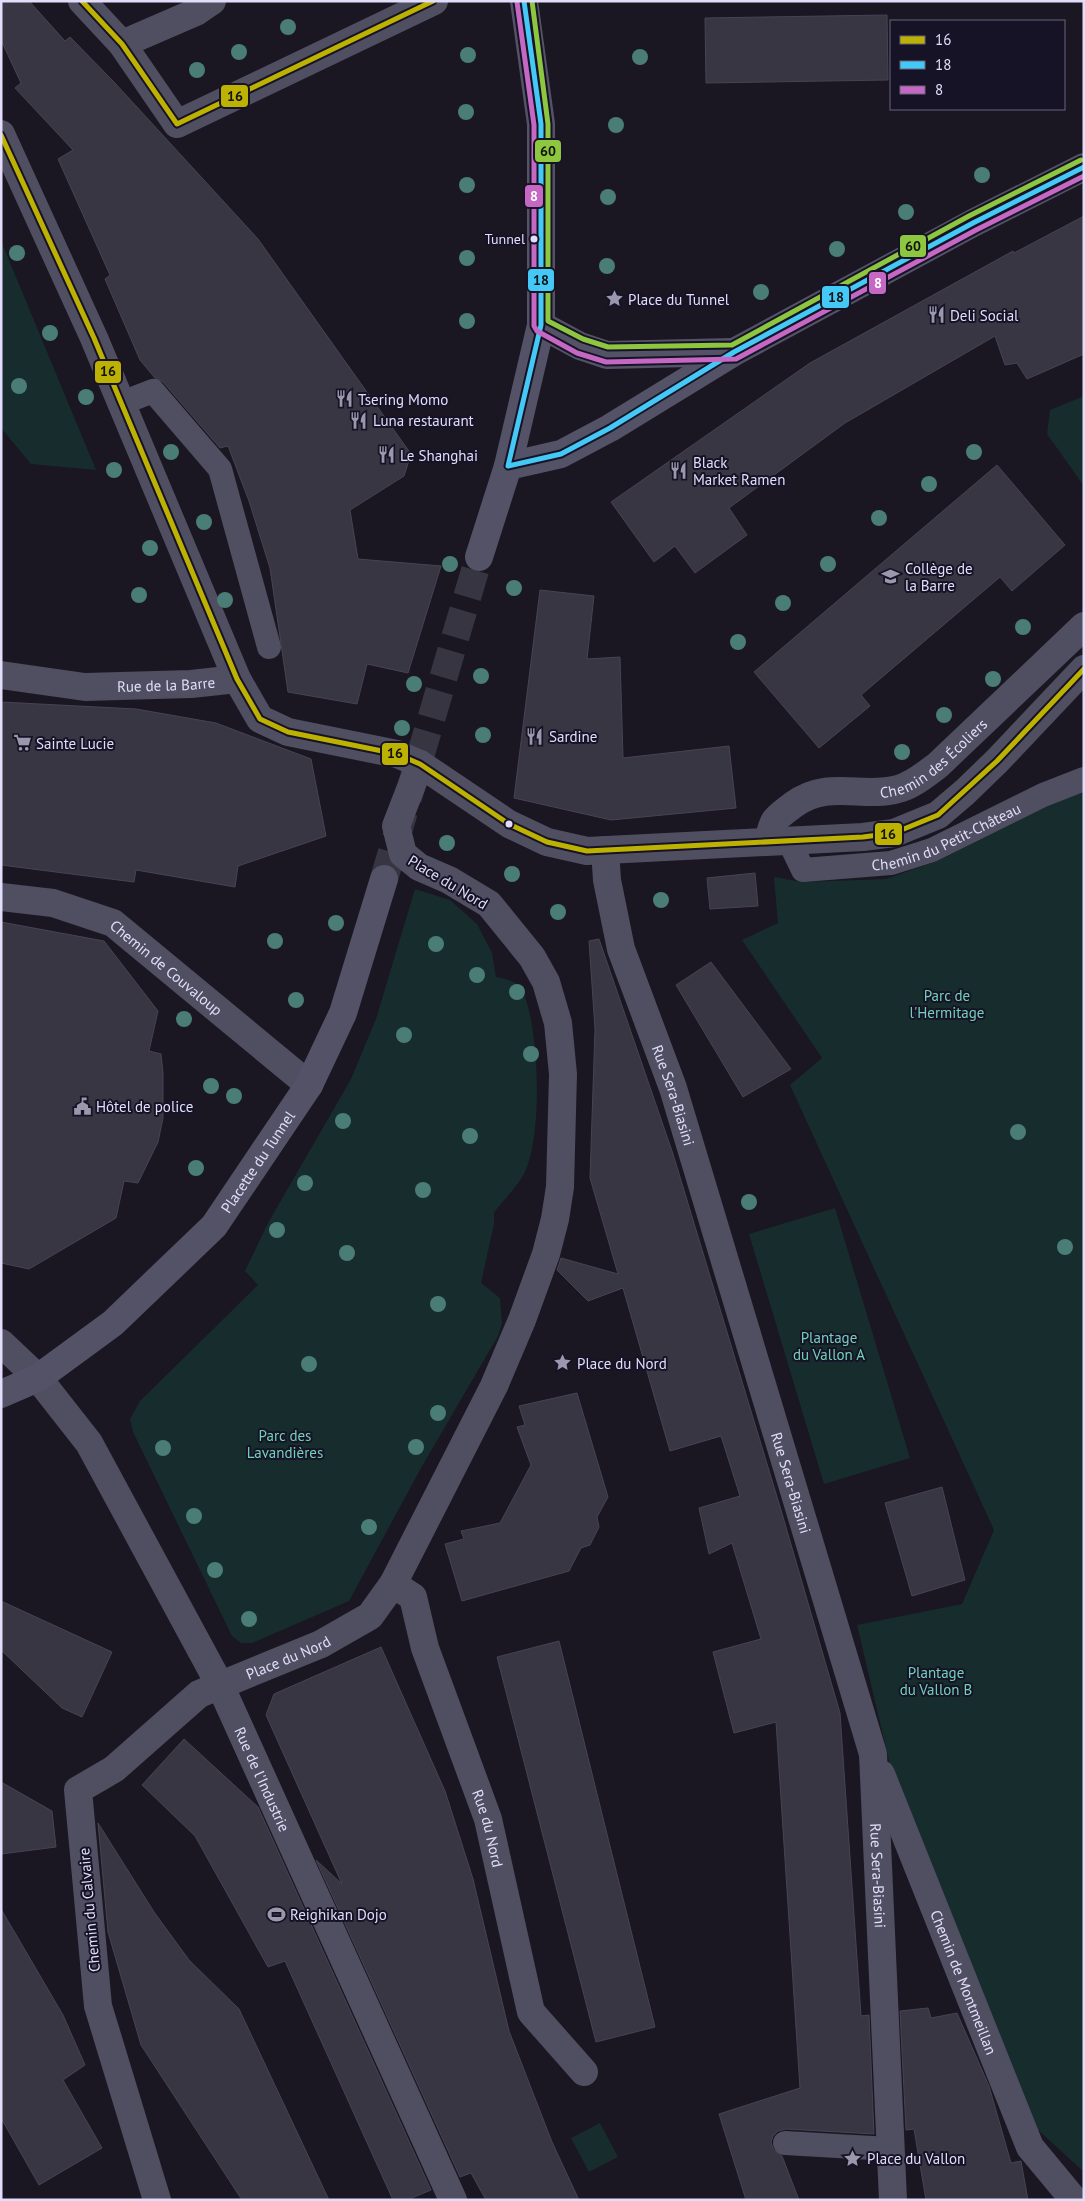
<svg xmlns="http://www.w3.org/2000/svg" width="1085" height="2201" font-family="'PT Sans',sans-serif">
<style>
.green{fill:#172c2c}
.building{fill:#393643;stroke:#474354}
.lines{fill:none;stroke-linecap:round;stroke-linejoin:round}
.secondary-tunnel{stroke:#383542;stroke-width:28;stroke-dasharray:28 14;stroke-linecap:butt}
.service{stroke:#504e61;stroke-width:24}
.pedestrian{stroke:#504e61;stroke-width:28}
.minor{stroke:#504e61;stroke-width:28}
.tertiary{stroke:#504e61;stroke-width:28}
.secondary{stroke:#535267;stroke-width:28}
.bus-1-casing{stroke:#171326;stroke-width:9}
.bus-2-casing{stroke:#171326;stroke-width:9}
.bus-3-casing{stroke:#171326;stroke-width:9}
.bus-4-casing{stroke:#171326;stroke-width:9}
.bus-1{stroke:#bdb202;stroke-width:5}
.bus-2{stroke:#44c8f5;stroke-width:5}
.bus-3{stroke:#c468c3;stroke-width:5}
.bus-4{stroke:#8dc63f;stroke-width:5}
.tree{fill:#4a7d76}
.bus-dot{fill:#e1ddfa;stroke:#171326;stroke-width:2}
.labels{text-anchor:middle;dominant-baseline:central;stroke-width:4;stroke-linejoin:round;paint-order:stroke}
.bus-label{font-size:14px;fill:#e1ddfa;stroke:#171326;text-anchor:end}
.poi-label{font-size:15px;fill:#e1ddfa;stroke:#171326;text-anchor:start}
.street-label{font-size:15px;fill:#e1ddfa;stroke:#171326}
.park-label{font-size:15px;fill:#72d1ba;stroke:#171326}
.line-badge{stroke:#171326;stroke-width:2}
.badge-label{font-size:14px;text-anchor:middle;font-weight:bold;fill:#fff}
.pale-badge-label{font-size:14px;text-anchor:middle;font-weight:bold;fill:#111}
</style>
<rect width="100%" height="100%" fill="#1a1722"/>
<path class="green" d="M1,241L6,253L96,470L31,464L1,428Z
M1084,396V486L1047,434L1050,410Z
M1084,792V2172L1038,2130L891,1769L857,1625L962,1604L994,1530L790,1085L822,1058L742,940L778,923L774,877L802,882L886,879L937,861L1048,805Z
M415,889L450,900L477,924L492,953L496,977C504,978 517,981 522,990C540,1026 543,1138 524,1174C517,1187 503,1200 494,1213V1224L481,1283L500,1298L502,1323L498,1336L421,1468L349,1601L252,1643H241L232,1636L133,1432L130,1419L140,1401L258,1285L245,1271L268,1223L351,1079L376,1019Z
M835,1208L910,1458L824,1484L749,1234Z
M600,2123L618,2157L589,2172L571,2138Z"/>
<path class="building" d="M1,1H29L65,41L70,37L114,82L258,239L411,454L404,476L350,510L358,559L441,566L408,673L367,664L357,704L288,692L270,568L249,501L228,446L220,448L163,382L155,378L140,360L105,279L110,275L58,159L73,150L15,88L21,83L1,40Z
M887,15L888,80L706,83L705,18Z
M1084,216V354L1027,379L1017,363L1005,365L995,336L845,423L729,508L747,535L695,573L675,546L654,562L611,502L810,363L1013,251L1014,253Z
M997,465L1065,545L1012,591L1000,577L861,695L870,706L819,748L754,672Z
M540,590L594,596L587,659L620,657L623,758L729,746L736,808L611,820L514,798Z
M1,702L136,709L216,723L311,759L326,836L238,866L235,887L136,870L134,882L1,865Z
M755,873L758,906L710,909L707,878Z
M1,922L104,941L158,1011L149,1051L161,1054L163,1073V1118L158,1142L138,1183L124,1181L116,1218L29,1269L1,1263Z
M599,939L673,1154L781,1510L840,1713L861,2016L869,2015L874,2134L786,2129L778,2131L773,2136L771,2142L773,2149L782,2156L799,2200H746L719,2114L800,2088L776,1722L734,1733L713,1652L761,1639L732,1543L709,1554L699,1508L740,1496L721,1436L670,1451L623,1288L588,1301L557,1270L561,1258L618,1274L590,1178L595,1029L589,941Z
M711,962L791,1069L743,1097L676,985Z
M577,1393L608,1497L597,1517L599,1527L590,1545L581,1548L569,1571L462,1601L445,1544L464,1539L461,1531L500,1523L531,1465L517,1427L525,1425L519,1406Z
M942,1487L965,1580L912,1596L885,1503Z
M1,1601L112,1652L82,1717L62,1708L1,1650Z
M559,1641L655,2027L596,2042L497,1657Z
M381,1647L445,1791L473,1879L509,2031L552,2142L579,2200H486L471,2173L460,2177L316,1860L342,1884L266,1715L274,1694Z
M184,1739L258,1807L431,2190L407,2200H393L285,1961L268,1967L195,1836L142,1785Z
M1,1782L52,1811L56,1847L1,1854Z
M98,1823L154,1912L189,1960L239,2009L329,2200H242L141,2045L108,1932Z
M1,1909L63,2015L85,2065L63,2080L102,2148L39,2185L1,2118Z
M928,2008L931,2018L957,2013L989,2086L1011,2163L1021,2161L1028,2200H926L914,2129L906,2130L900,2011Z"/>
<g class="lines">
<path class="secondary-tunnel" d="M384,879L479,557"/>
<g class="service">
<path d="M122,403L153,391L220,469L269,647"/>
<path id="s1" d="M789,841L803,870L891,863L932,850L1043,795L1084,779"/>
<path d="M785,2143L890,2149"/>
</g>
<path class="pedestrian" d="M393,1584L494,1386L522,1320L546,1254L555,1219L560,1187L563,1074L558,1023L546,982L532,957L489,904L449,880L419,867L403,854L396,826L420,764"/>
<g class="minor">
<path d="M82,1L122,44L177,124L434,1"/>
<path d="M122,44L196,12L212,1"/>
<path d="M1,134L94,338L237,679L260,719L288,732L397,754L420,764L509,824L547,842L587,851L863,837L894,833L938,815L965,792L997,761L1084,669"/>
<path id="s2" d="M1,675L85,687L191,684L237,679"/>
<path id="s3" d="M768,841C774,817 774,820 793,805C828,779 862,799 898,789C913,785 926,774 938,765L1084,626"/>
<path id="s4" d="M605,850L607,880L621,949L673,1088L873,1754L893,2200"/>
<path id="s5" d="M1,897L53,903L113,923L309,1085"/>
<path id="s6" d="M38,1378L89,1443L221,1687L453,2200"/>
<path id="s7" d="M881,1774L1030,2147L1074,2200"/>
<path id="s8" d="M157,2200L98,2006L78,1790L114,1769L199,1694L321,1644L370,1616L393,1584L413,1597L425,1648L488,1819L531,2012L584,2072"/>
</g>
<path class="tertiary" d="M1,1343L38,1378"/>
<g class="secondary">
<path d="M541,325L580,346L607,355L732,352"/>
<path d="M508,466L561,454L610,428L734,352L973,223L1084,167"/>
<path d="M479,557L508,466L541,325V124L524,1"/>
<path id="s9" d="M1,1394L38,1378L113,1323L214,1226L309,1085L343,1013L384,879"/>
</g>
<defs>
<path id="bus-1" d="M82,1L122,44L177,124L433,1
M1,135L94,338L237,679L260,719L288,732L397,754L420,764L509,824L547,842L587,851L863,837L894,833L938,815L997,761L1084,669"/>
<path id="bus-2" d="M524,1L541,124V325L508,466L561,454L610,428L734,352L973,223L1084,167"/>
<path id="bus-3" d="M517,2L534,125V326L537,331L577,353L606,362L736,359L976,230L1084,176"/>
<path id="bus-4" d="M532,1L548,124V321L583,339L608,347L732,345L969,216L1081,160"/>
</defs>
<use href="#bus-1" class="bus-1-casing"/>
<use href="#bus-2" class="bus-2-casing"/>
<use href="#bus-3" class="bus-3-casing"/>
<use href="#bus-4" class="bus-4-casing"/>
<use href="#bus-1" class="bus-1"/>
<use href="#bus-2" class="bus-2"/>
<use href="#bus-3" class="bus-3"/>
<use href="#bus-4" class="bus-4"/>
</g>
<g class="tree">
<circle cx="288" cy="27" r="8"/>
<circle cx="239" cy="52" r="8"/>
<circle cx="468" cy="55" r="8"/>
<circle cx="640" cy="57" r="8"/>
<circle cx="197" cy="70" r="8"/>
<circle cx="466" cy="112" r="8"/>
<circle cx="616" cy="125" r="8"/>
<circle cx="982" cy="175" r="8"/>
<circle cx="467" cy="185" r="8"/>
<circle cx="608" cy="197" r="8"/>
<circle cx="906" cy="212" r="8"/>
<circle cx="837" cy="249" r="8"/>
<circle cx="17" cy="253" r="8"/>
<circle cx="467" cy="258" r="8"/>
<circle cx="607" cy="266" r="8"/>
<circle cx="761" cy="292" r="8"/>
<circle cx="467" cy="321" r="8"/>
<circle cx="50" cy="333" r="8"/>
<circle cx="19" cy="386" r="8"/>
<circle cx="86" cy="397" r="8"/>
<circle cx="171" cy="452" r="8"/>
<circle cx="974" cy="452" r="8"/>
<circle cx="114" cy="470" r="8"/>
<circle cx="929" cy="484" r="8"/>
<circle cx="879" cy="518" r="8"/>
<circle cx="204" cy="522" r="8"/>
<circle cx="150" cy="548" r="8"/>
<circle cx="450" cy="564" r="8"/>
<circle cx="828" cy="564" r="8"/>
<circle cx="514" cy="588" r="8"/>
<circle cx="139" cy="595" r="8"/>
<circle cx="225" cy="600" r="8"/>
<circle cx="783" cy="603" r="8"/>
<circle cx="1023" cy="627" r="8"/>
<circle cx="738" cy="642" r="8"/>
<circle cx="481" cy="676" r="8"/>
<circle cx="993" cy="679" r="8"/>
<circle cx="414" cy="684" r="8"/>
<circle cx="944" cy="715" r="8"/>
<circle cx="402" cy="728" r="8"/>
<circle cx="483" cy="735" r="8"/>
<circle cx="902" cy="752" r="8"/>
<circle cx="447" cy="843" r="8"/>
<circle cx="512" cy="874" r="8"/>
<circle cx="661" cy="900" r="8"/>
<circle cx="558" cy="912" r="8"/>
<circle cx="336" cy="923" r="8"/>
<circle cx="275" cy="941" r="8"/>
<circle cx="436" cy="944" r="8"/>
<circle cx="477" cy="975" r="8"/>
<circle cx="517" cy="992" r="8"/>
<circle cx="296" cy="1000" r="8"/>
<circle cx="184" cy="1019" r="8"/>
<circle cx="404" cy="1035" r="8"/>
<circle cx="531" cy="1054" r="8"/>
<circle cx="211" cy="1086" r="8"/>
<circle cx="234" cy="1096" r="8"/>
<circle cx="343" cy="1121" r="8"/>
<circle cx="1018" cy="1132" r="8"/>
<circle cx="470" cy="1136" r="8"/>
<circle cx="196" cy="1168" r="8"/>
<circle cx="305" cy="1183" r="8"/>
<circle cx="423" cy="1190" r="8"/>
<circle cx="749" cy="1202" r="8"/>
<circle cx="277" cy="1230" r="8"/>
<circle cx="1065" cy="1247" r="8"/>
<circle cx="347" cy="1253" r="8"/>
<circle cx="438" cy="1304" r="8"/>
<circle cx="309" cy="1364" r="8"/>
<circle cx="438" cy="1413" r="8"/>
<circle cx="416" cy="1447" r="8"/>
<circle cx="163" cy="1448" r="8"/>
<circle cx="194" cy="1516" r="8"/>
<circle cx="369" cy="1527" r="8"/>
<circle cx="215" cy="1570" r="8"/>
<circle cx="249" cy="1619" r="8"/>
</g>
<defs>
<symbol id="sight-bare" viewBox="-9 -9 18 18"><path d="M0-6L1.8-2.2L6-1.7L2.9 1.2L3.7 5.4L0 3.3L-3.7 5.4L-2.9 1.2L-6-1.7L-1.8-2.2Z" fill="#9b98ae" stroke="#171326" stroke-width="2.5" paint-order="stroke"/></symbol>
<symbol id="restaurant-bare" viewBox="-9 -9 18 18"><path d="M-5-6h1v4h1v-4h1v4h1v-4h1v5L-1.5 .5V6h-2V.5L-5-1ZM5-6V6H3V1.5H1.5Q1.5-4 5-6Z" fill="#9b98ae" stroke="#171326" stroke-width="2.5" paint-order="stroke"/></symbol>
<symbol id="school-bare" viewBox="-9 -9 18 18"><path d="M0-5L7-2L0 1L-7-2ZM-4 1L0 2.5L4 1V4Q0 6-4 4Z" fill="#9b98ae" stroke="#171326" stroke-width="2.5" paint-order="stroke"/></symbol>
<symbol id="supermarket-bare" viewBox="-9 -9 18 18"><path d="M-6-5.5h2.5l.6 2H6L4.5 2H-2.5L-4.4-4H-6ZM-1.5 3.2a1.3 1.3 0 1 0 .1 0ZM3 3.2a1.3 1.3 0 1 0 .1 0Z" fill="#9b98ae" stroke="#171326" stroke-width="2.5" paint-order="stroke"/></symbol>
<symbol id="civic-bare" viewBox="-9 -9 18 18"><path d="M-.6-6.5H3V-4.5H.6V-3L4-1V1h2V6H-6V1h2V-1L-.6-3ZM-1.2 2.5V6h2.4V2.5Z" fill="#9b98ae" stroke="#171326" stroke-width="2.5" paint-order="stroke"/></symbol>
<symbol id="stadium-bare" viewBox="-9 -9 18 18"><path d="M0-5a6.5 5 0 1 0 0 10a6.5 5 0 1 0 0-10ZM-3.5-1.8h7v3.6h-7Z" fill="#9b98ae" stroke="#171326" stroke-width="2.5" paint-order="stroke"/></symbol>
</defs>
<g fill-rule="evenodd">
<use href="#sight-bare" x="602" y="286" width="25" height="25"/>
<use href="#restaurant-bare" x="924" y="302" width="25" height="25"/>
<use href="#restaurant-bare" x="332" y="386" width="25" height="25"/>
<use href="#restaurant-bare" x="346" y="408" width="25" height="25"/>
<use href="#restaurant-bare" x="374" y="442" width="25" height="25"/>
<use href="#restaurant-bare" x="666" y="458" width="25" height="25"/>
<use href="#school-bare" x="878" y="564" width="25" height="25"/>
<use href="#restaurant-bare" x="522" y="724" width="25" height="25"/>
<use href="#supermarket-bare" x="10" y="730" width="25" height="25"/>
<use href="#civic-bare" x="70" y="1094" width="25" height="25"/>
<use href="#sight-bare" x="550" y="1350" width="25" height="25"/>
<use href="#stadium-bare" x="264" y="1902" width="25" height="25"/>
<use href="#sight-bare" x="840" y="2146" width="25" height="25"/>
</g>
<g class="bus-dot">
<circle cx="534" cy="239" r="4.5"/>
<circle cx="509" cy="824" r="4.5"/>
</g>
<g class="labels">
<g class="bus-label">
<text x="525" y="239">Tunnel</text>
</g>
<g class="poi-label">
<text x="628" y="299">Place du Tunnel</text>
<text x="950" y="315">Deli Social</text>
<text x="358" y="399">Tsering Momo</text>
<text x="373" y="420">Luna restaurant</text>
<text x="400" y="455">Le Shanghai</text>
<text x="693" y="462">Black<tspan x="693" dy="17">Market Ramen</tspan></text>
<text x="905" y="568">Collège de<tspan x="905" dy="17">la Barre</tspan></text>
<text x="549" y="736">Sardine</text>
<text x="36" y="743">Sainte Lucie</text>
<text x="96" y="1106">Hôtel de police</text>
<text x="577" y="1363">Place du Nord</text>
<text x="290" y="1914">Reighikan Dojo</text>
<text x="867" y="2158">Place du Vallon</text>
</g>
<g class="street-label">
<text stroke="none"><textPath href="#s2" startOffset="166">Rue de la Barre</textPath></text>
<text stroke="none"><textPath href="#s3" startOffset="200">Chemin des Écoliers</textPath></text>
<text stroke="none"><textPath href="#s1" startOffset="181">Chemin du Petit-Château</textPath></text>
<text transform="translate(448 882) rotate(31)">Place du Nord</text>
<text stroke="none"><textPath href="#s5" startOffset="185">Chemin de Couvaloup</textPath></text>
<text stroke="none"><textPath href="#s4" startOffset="256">Rue Sera-Biasini</textPath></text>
<text stroke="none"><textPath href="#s9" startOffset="351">Placette du Tunnel</textPath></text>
<text stroke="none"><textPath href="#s4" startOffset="661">Rue Sera-Biasini</textPath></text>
<text stroke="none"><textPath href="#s8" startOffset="671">Place du Nord</textPath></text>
<text stroke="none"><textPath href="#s6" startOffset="461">Rue de l'Industrie</textPath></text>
<text stroke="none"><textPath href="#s8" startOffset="1070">Rue du Nord</textPath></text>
<text stroke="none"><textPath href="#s4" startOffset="1066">Rue Sera-Biasini</textPath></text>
<text transform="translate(89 1910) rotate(-95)">Chemin du Calvaire</text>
<text stroke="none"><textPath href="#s7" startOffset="224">Chemin de Montmeillan</textPath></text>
</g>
<g class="park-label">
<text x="947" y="995">Parc de<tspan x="947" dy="17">l'Hermitage</tspan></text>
<text x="829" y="1337">Plantage<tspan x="829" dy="17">du Vallon A</tspan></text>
<text x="285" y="1435">Parc des<tspan x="285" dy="17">Lavandières</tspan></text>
<text x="936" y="1672">Plantage<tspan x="936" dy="17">du Vallon B</tspan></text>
</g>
</g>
<g class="line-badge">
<rect x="220" y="84" width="29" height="24" rx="5" fill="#bdb202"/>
<rect x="534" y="139" width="28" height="24" rx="5" fill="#8dc63f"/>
<rect x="524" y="184" width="20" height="24" rx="5" fill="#c468c3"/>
<rect x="899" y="234" width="28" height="24" rx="5" fill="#8dc63f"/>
<rect x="527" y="268" width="28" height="24" rx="5" fill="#44c8f5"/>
<rect x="868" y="271" width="19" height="24" rx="5" fill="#c468c3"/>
<rect x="821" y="285" width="29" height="24" rx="5" fill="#44c8f5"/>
<rect x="94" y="360" width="28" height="24" rx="5" fill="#bdb202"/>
<rect x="381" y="742" width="28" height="24" rx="5" fill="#bdb202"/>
<rect x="874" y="822" width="29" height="24" rx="5" fill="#bdb202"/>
</g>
<g class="badge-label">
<text x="534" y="201">8</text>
<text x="878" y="288">8</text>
</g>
<g class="pale-badge-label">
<text x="235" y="101">16</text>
<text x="548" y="156">60</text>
<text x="913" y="251">60</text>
<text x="541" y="285">18</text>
<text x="836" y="302">18</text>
<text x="108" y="376">16</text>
<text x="395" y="758">16</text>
<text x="888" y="839">16</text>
</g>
<rect width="1085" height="2201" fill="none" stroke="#e1ddfa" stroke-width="5"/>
<rect x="890" y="20" width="175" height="90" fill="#171326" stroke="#68647b"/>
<rect x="900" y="36" width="25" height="8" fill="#bdb202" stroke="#68647b"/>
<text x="935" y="45" font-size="15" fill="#e1ddfa">16</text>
<rect x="900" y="61" width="25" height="8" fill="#44c8f5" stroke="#68647b"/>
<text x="935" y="70" font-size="15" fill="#e1ddfa">18</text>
<rect x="900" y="86" width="25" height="8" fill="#c468c3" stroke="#68647b"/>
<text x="935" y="95" font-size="15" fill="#e1ddfa">8</text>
</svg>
